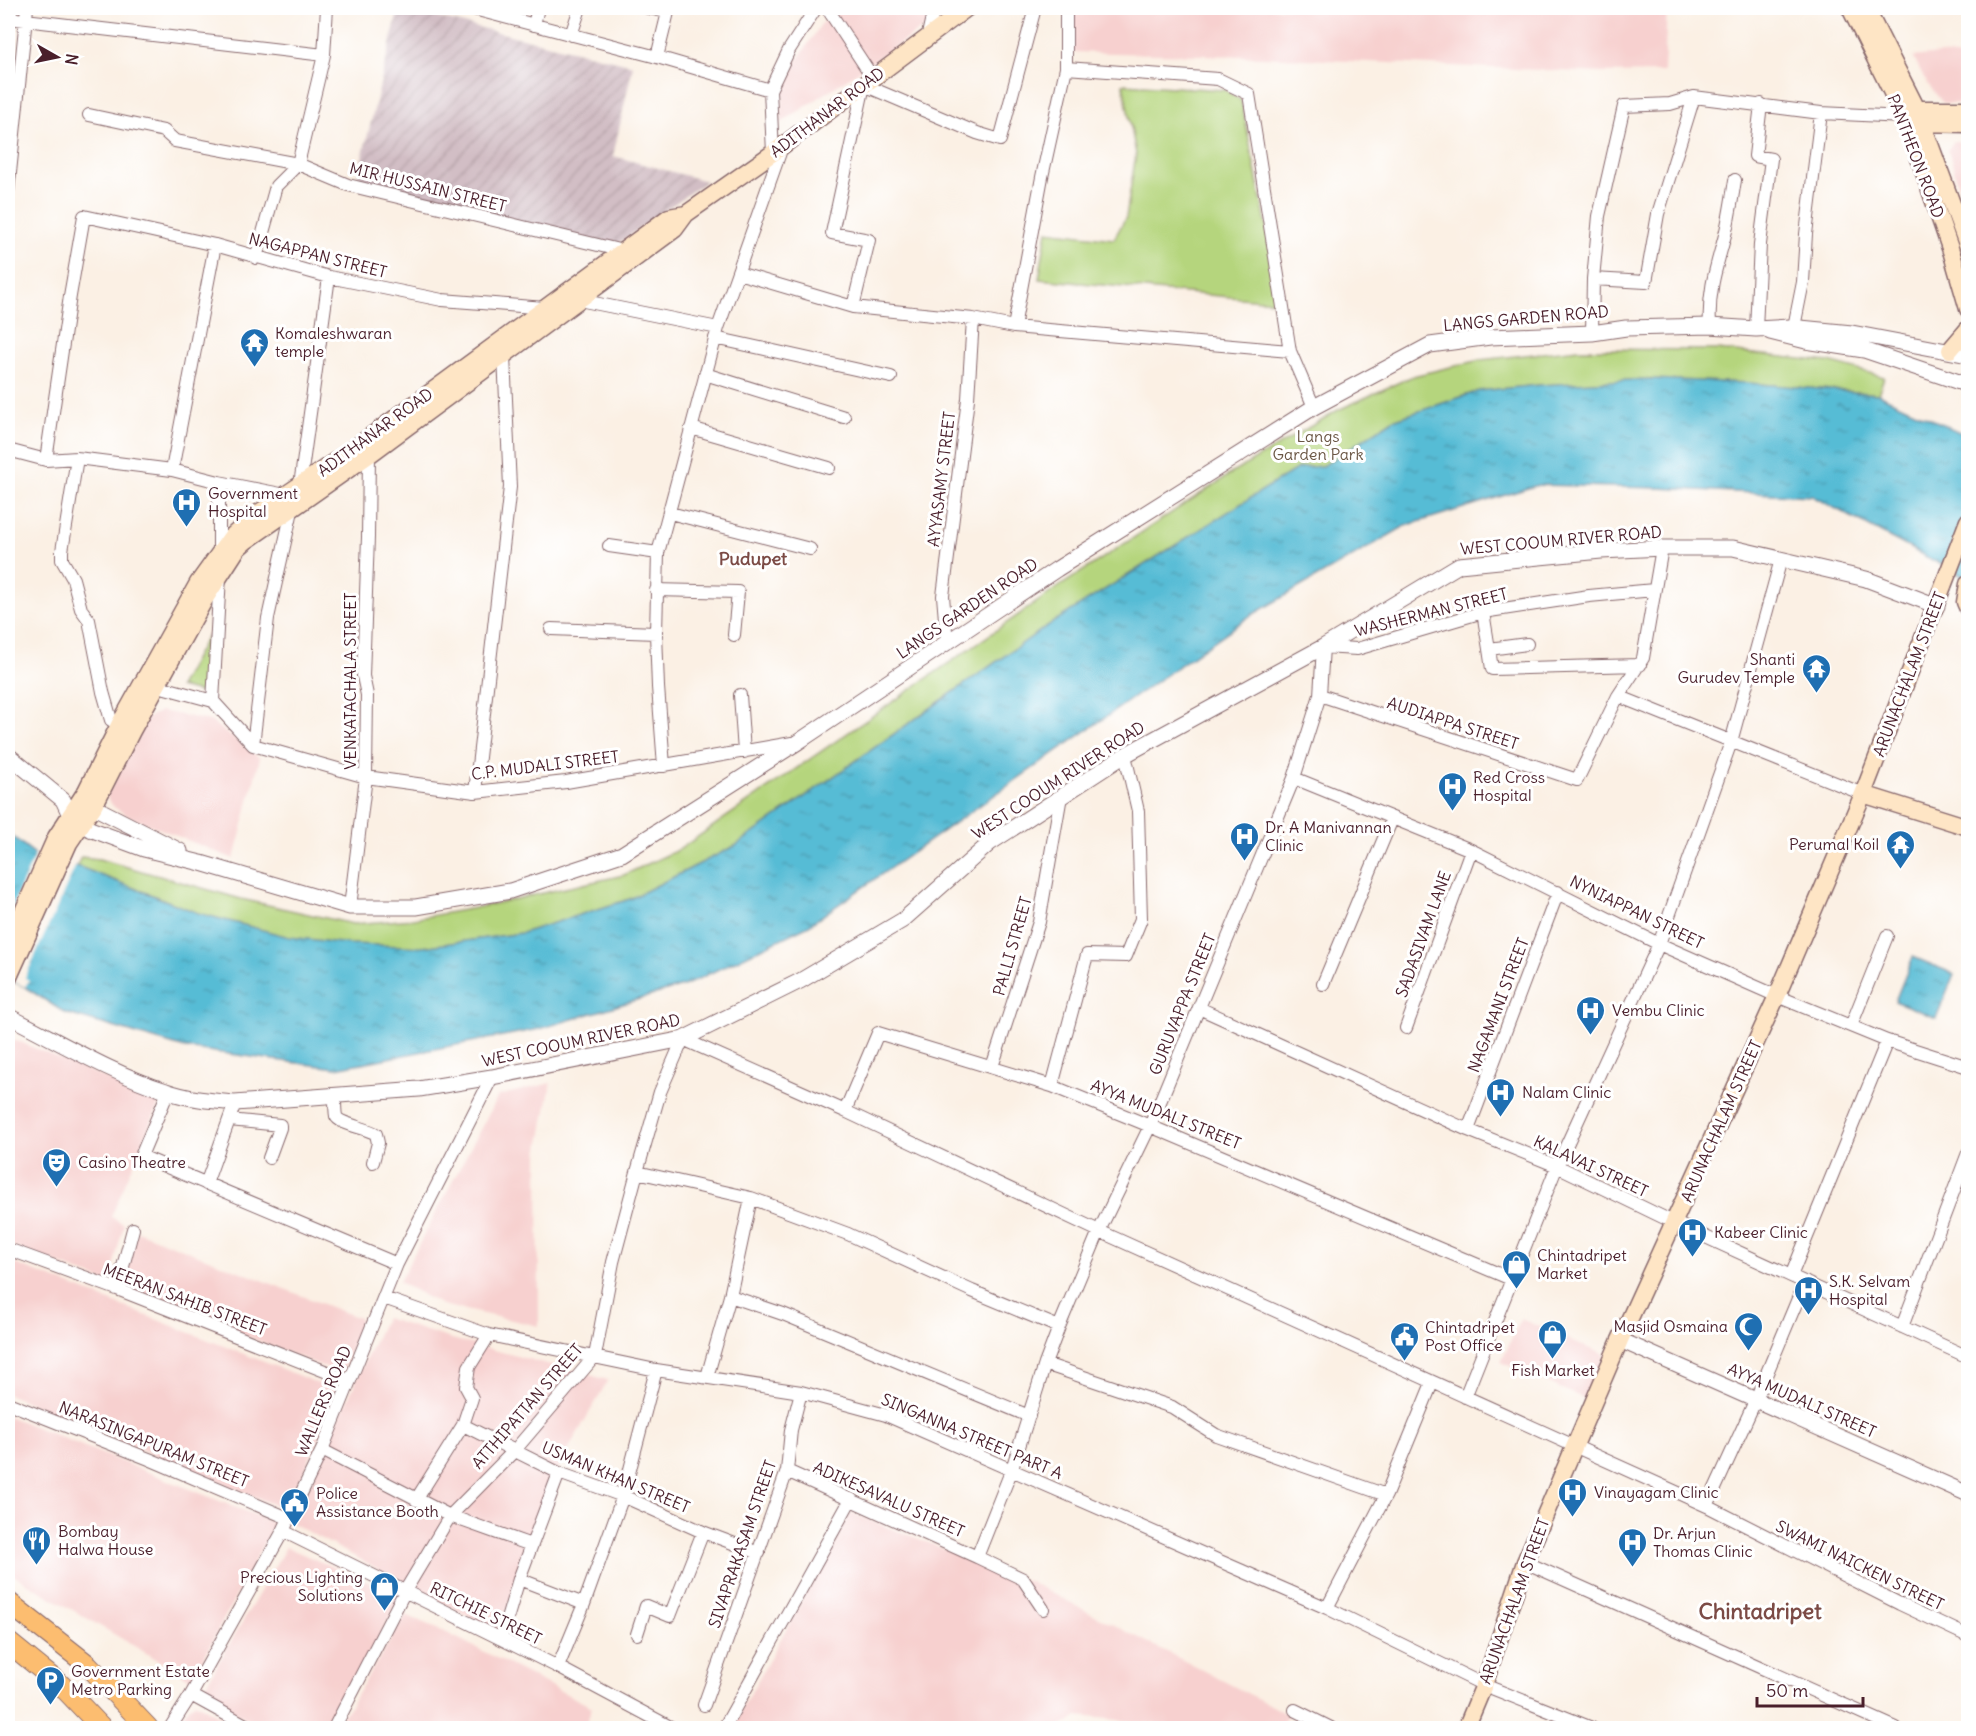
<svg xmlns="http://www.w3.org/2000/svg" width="1976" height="1736" font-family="Delius,sans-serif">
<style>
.built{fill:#f7d0cf}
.industrial{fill:url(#industrial-furrows)}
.green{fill:#b5d57d;stroke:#807a54;stroke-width:1.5}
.water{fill:url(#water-ripples);stroke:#506e80;stroke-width:1.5}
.pier{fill:#fbf0e4}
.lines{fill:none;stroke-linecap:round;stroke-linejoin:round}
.minor-casing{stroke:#88686c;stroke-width:14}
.tertiary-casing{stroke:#88686c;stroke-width:17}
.secondary-casing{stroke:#88686c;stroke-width:19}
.primary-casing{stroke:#88686c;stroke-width:22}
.minor{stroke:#fff;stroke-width:12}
.tertiary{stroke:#fff;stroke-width:15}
.secondary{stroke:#fee5c5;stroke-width:16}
.primary{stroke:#fcbd6f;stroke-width:20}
.labels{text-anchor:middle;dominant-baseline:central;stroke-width:6;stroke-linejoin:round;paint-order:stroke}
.street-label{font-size:16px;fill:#4a1f2b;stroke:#fff}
.poi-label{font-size:16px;fill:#4a1f2b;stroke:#fff;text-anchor:start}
.park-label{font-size:16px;fill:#6a5644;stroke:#fff}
.neighbourhood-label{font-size:18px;font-weight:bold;fill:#7c4b46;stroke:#fff}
.district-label{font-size:22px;font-weight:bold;fill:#7c4b46;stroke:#fff}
</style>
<defs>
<pattern id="industrial-furrows" width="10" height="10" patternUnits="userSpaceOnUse" patternTransform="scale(1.5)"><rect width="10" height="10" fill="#d2bec5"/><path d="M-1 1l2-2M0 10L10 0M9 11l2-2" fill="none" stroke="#b6a3a9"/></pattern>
<pattern id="water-ripples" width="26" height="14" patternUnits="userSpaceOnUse" patternTransform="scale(1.5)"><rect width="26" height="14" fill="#57bcd5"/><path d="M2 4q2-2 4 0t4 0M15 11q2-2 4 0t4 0" fill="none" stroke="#4a98ad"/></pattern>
</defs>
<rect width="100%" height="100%" fill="#fff"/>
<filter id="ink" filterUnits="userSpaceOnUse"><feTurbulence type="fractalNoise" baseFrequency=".0167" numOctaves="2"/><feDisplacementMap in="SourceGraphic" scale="12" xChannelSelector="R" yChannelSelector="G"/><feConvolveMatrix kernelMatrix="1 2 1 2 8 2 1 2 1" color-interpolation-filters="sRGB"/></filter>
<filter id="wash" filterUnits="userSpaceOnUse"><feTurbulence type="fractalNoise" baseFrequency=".008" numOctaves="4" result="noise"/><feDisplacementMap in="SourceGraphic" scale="24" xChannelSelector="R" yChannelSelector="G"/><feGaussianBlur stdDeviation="1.35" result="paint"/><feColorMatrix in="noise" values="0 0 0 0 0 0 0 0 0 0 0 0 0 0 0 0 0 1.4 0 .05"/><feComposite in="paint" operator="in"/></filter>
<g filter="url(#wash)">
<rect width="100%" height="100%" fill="#fbf0e4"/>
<path class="built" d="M832,8H953L781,123L784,80Z
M1072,8H1667L1664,72L1602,73L1242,56L1070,52Z
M1940,54L1968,58V104L1943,103L1927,83L1913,57Z
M1954,141L1968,142V217L1948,150Z
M161,711L210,721L260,758L234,859L128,816L114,807L106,797L147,718Z
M9,1040L20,1042L160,1101L111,1217L124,1224L109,1283L8,1244Z
M551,1083L538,1154L539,1326L442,1305L399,1282L498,1096Z
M137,1231L361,1319L342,1374L123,1287Z
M8,1261L340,1392L290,1503L279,1507L8,1394Z
M385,1318L448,1338L608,1380L561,1462L498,1632L291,1523Z
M1521,1319L1605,1355L1585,1399L1501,1362Z
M8,1416L274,1523L192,1680L8,1572Z
M851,1513L1030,1582L1288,1714L1280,1728H1197L1078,1716L1059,1728H731Z
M286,1547L401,1596L329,1728H263L201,1693Z
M406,1615L449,1634L592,1707L585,1728H336Z
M195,1702L239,1728H170Z"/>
<path class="industrial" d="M399,8L633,65L613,156L706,181L613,247L356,183Z"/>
<path class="green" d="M1123,84L1225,90L1241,100L1282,302L1039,279L1047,231L1114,239L1126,217L1136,154Z
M1579,349L1717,350L1829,362L1884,377L1878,394L1748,383L1649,379L1540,385L1479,391L1393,420L1323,466L1298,468L1047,626L735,846L630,899L522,933L423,947L349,944L289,937L198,913L77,866L81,857L99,859L241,899L353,924L413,919L475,908L624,875L680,849L1063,584L1232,473L1338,410L1413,376L1480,360Z
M207,636L204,693L179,687Z"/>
<path class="water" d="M1649,379L1748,383L1878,394L1968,436V579L1812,496L1658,488L1538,485L1405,526L1250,616L809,925L686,985L539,1029L336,1068L185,1048L65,1013L25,987L8,979V833L40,858L77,866L198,913L289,937L349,944L423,947L522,933L630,899L735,846L1047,626L1298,468L1323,466L1393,420L1479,391L1540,385Z
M1913,957L1954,974L1936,1018L1895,1001Z"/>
<path class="pier" d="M36,852L41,855L77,863L25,978L29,980L25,987L8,979V916Z"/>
</g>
<g filter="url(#ink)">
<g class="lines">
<defs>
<path id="minor" d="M470,8L657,57L770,90
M648,8L668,12
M827,8L873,78
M8,18L324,55
M534,25L538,8
M571,35L580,8
M927,39L934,8
M657,57L669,8
M1066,68L1218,79L1249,94L1290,351L1314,407
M89,115L164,131L175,141L298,164L348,185L623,251
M773,153L770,90L789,50L816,8
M8,192L27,8
M256,258L276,186L298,164L324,55L327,8
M738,273L853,307L973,319L1014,327L1290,351
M1593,279L1646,282L1658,214L1694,97
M579,300L718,328
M853,307L869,240L832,233L864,85L977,133L1000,140L1035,8
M1710,326C1708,293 1715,271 1724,239C1729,220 1732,199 1735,180
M1014,327L1042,177L1066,68V8
M1794,327L1803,282L1806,234L1821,113
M1756,329L1760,244L1771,159L1755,156L1761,104
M1592,333L1593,279L1599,216L1624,106L1670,104L1694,97L1821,113L1904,117
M715,338L891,377
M705,374L844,417
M691,428L829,468
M8,450L46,460L77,458L172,470L219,482L286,495
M77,458L62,551V560L73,579L81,609L89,620L103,692L111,720L119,725
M46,460L70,296L84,216L215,245L329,277L442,300L545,308
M172,470L215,245
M300,485L329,277
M670,513L810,549
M609,546L658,553
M219,556V482
M220,576L213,701L253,745L366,777L475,792L566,782L792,743
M656,590L738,592L734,635
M1483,612L1489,649L1527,644
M551,629L656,633
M947,643L943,596L968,399L973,319
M1489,649L1492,669L1640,665
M158,686L213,701
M740,695L744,752
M1320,695L1577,780L1618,696L1643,658L1662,548
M1618,696L1863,794
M253,745L268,618L293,506
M664,766L658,687L656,633L658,553L718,328L782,147
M1294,778L1471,850L1659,944L1777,996L1887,1041L1968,1067
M475,792L510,487L504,356
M350,907L366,777L367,695L363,676L368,537L369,455
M1323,984L1392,819
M1199,1008L1468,1130L1557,1166L1675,1223L1968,1357
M1851,1026L1887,936
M1406,1028L1471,850
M992,1067L1039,922L1061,796
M1052,1086L1087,955L1126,956L1141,919L1138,811L1125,755
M168,1092L141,1156L397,1264
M335,1097C335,1103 335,1111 336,1116C339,1124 367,1128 376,1134L378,1143L373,1162
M845,1111L878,1033L1052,1086L1150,1126L1511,1279
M229,1120L280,1125V1128L269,1158
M1468,1130L1558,892
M637,1172L751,1198L848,1234L972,1291L1059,1327
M206,1184L235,1103
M8,1249L117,1289L350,1381
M1791,1276L1887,1041
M117,1289L133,1229
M730,1296L783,1314L1029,1416
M384,1298L489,1335L656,1370L801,1392L886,1415L1327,1608L1484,1685L1592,1728
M1902,1327L1968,1153
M1045,1364L1172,1407L1216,1435L1386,1495
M707,1377L730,1296L751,1198
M1465,1397L1557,1166L1659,944L1731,742L1781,559
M8,1403L149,1459L288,1518
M463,1425L559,1473L623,1496L703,1532L759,1553
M322,1450L450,1516L531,1545
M787,1471L977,1557
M416,1500L463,1425L472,1398L466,1387L469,1367L489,1335
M1707,1506L1756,1399L1805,1282
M283,1531L558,1667L672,1728
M1525,1562L1896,1728
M519,1579L584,1604
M1327,1608L1386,1495L1432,1383
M1043,1609L1023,1579L977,1557L1012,1469L1045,1364L1059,1327L1099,1231L1150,1126L1294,778L1320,695L1323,647L1357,649L1483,612L1589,596L1654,590
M637,1634L646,1606L670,1616L703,1532
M501,1639L519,1579L559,1473
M558,1667L584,1604L623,1496L656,1370
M191,1695L251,1728
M704,1705L787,1471L791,1430L801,1392
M1295,1710L1331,1728
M170,1728L191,1695L283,1531L322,1450L397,1264L492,1077
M334,1728L405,1591L450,1516L515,1450L595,1356L613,1262L637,1172L660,1092L683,1039L845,1111L1099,1231L1707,1506L1900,1604L1968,1636
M724,1728L851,1499"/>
<path id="tertiary" d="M1770,332L1806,341L1864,350L1968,385
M8,755L63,800L70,815L90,829L144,849L201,863L350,907H416L510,891L622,854L798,742L1057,569L1314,407L1430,345L1490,337L1592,333L1626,328L1710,326L1756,329L1790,327L1852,333L1968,355
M84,802L180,851
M8,1016C58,1041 113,1074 166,1091C188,1099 212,1101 235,1103L419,1089L492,1077L683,1039L800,981L903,920L990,843L1125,755L1323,647L1459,565L1601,551L1662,548H1733L1866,579L1937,606
M1620,1340L1968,1494"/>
<path id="secondary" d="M1850,8L1907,123L1952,254L1968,309
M1866,8L1917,109L1968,247
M1906,109H1968
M1914,123L1968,124
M1950,350L1968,329
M1968,584L1965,602L1968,609
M1863,794L1968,827
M8,945L56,837L86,791L119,725L198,583L231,537L254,516L356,447L669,217L686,214
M8,979L69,843L94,806L132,731L205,599L238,548L246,541L369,455L675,229L686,214L773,153L967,8
M1466,1728L1484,1685L1525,1562L1620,1340L1777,996L1863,794L1968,521"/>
<path id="primary" d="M8,1602L88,1665L148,1728
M8,1642L61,1685L102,1728"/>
</defs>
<use href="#minor" class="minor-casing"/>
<use href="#tertiary" class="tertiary-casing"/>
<use href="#secondary" class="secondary-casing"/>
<use href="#primary" class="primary-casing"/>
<use href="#minor" class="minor"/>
<use href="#tertiary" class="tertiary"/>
<use href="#secondary" class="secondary"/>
<use href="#primary" class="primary"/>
</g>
</g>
<defs>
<symbol id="temple-pin" viewBox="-11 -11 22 30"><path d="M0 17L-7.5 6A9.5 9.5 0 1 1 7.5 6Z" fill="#1f6fb2" stroke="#fff"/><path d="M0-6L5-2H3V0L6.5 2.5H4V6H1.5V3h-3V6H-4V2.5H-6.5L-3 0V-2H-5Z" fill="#fff"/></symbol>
<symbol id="hospital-pin" viewBox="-11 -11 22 30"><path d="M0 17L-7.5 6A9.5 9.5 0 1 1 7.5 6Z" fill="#1f6fb2" stroke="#fff"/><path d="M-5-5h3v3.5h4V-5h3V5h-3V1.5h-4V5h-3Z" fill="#fff"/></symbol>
<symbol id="theatre-pin" viewBox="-11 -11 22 30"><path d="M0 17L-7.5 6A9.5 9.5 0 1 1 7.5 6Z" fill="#1f6fb2" stroke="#fff"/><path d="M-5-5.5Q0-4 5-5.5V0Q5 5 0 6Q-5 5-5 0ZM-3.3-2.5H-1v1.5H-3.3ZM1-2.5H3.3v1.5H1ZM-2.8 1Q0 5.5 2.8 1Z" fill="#fff"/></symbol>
<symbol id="shop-pin" viewBox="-11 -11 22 30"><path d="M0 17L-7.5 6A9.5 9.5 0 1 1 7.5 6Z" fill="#1f6fb2" stroke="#fff"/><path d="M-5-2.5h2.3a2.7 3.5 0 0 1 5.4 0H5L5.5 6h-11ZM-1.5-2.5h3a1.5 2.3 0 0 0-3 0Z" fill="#fff"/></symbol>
<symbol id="mosque-pin" viewBox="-11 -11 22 30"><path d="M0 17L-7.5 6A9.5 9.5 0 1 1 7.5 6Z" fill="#1f6fb2" stroke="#fff"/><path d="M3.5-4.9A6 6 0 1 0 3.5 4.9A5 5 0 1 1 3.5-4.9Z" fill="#fff"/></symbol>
<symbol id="civic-pin" viewBox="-11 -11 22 30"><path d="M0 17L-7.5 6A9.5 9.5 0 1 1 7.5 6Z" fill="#1f6fb2" stroke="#fff"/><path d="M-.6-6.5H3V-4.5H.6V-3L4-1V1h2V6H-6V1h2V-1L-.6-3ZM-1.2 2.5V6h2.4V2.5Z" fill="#fff"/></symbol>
<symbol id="restaurant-pin" viewBox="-11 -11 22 30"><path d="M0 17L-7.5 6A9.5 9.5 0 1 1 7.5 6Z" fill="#1f6fb2" stroke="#fff"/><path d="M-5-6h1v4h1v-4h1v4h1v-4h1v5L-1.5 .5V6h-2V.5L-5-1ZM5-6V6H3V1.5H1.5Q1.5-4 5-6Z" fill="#fff"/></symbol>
<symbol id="parking-pin" viewBox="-11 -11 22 30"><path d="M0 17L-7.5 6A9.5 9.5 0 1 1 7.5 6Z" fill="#1f6fb2" stroke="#fff"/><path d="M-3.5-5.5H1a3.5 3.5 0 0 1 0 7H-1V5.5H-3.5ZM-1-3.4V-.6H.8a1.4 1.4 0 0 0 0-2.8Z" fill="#fff"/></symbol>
</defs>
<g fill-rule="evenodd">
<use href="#temple-pin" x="238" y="326" width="33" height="45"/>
<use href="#hospital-pin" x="170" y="486" width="33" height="45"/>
<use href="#temple-pin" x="1800" y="652" width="33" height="45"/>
<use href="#hospital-pin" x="1436" y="770" width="33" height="45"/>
<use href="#hospital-pin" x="1228" y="820" width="33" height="45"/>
<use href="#temple-pin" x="1884" y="828" width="33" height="45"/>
<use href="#hospital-pin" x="1574" y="994" width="33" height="45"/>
<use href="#hospital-pin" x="1484" y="1076" width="33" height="45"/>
<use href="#theatre-pin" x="40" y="1146" width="33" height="45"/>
<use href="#hospital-pin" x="1676" y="1216" width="33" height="45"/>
<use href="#shop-pin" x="1500" y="1248" width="33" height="45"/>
<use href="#hospital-pin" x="1792" y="1274" width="33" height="45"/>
<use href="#mosque-pin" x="1732" y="1310" width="33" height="45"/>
<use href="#shop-pin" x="1536" y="1318" width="33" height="45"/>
<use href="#civic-pin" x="1388" y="1320" width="33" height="45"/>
<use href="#hospital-pin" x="1556" y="1476" width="33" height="45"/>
<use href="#civic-pin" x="278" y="1486" width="33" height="45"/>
<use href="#restaurant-pin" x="20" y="1524" width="33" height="45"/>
<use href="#hospital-pin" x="1616" y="1526" width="33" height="45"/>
<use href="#shop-pin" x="368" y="1570" width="33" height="45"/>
<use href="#parking-pin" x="34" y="1664" width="33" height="45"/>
</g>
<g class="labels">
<g class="street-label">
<text transform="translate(827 112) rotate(-37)">ADITHANAR ROAD</text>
<text transform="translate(1916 156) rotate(69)">PANTHEON ROAD</text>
<text transform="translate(428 187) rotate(14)">MIR HUSSAIN STREET</text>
<text transform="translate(318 255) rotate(14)">NAGAPPAN STREET</text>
<text transform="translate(1526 318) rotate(-5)">LANGS GARDEN ROAD</text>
<text transform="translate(375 432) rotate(-36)">ADITHANAR ROAD</text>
<text transform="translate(941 479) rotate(-83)">AYYASAMY STREET</text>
<text transform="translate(1561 540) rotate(-5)">WEST COOUM RIVER ROAD</text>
<text transform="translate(967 608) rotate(-34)">LANGS GARDEN ROAD</text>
<text transform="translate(1431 612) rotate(-14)">WASHERMAN STREET</text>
<text transform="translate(1909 674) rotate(-69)">ARUNACHALAM STREET</text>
<text transform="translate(350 681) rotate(-90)">VENKATACHALA STREET</text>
<text transform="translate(1453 723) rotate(18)">AUDIAPPA STREET</text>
<text transform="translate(545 765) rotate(-7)">C.P. MUDALI STREET</text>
<text transform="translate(1058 780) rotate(-33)">WEST COOUM RIVER ROAD</text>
<text transform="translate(1637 912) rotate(26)">NYNIAPPAN STREET</text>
<text transform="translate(1423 934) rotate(-70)">SADASIVAM LANE</text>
<text transform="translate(1012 946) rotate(-74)">PALLI STREET</text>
<text transform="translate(1182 1004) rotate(-68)">GURUVAPPA STREET</text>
<text transform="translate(1498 1005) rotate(-69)">NAGAMANI STREET</text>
<text transform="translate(581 1040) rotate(-12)">WEST COOUM RIVER ROAD</text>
<text transform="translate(1166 1114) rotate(22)">AYYA MUDALI STREET</text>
<text transform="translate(1721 1121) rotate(-66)">ARUNACHALAM STREET</text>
<text transform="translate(1591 1166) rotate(25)">KALAVAI STREET</text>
<text transform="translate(185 1299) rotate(21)">MEERAN SAHIB STREET</text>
<text transform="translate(1802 1400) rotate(24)">AYYA MUDALI STREET</text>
<text transform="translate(323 1401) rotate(-67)">WALLERS ROAD</text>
<text transform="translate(527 1406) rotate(-49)">ATTHIPATTAN STREET</text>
<text transform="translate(972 1436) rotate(23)">SINGANNA STREET PART A</text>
<text transform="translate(154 1444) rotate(22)">NARASINGAPURAM STREET</text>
<text transform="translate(616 1477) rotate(23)">USMAN KHAN STREET</text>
<text transform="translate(889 1499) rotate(24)">ADIKESAVALU STREET</text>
<text transform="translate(742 1544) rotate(-71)">SIVAPRAKASAM STREET</text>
<text transform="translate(1860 1565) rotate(26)">SWAMI NAICKEN STREET</text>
<text transform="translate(1514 1601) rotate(-70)">ARUNACHALAM STREET</text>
<text transform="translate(486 1613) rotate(26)">RITCHIE STREET</text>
</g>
<g class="poi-label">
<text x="275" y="333">Komaleshwaran<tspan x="275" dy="18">temple</tspan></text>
<text x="208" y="493">Government<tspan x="208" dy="18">Hospital</tspan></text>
<text x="1795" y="659" text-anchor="end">Shanti<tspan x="1795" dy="18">Gurudev Temple</tspan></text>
<text x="1473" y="777">Red Cross<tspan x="1473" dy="18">Hospital</tspan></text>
<text x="1265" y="827">Dr. A Manivannan<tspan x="1265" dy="18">Clinic</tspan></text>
<text x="1879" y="844" text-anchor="end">Perumal Koil</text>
<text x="1612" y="1010">Vembu Clinic</text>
<text x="1522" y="1092">Nalam Clinic</text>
<text x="78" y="1162">Casino Theatre</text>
<text x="1714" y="1232">Kabeer Clinic</text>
<text x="1537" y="1255">Chintadripet<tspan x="1537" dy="18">Market</tspan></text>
<text x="1829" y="1281">S.K. Selvam<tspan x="1829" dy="18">Hospital</tspan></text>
<text x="1728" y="1326" text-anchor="end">Masjid Osmaina</text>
<text x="1425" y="1327">Chintadripet<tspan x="1425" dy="18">Post Office</tspan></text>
<text x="1553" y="1370" text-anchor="middle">Fish Market</text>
<text x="1594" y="1492">Vinayagam Clinic</text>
<text x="316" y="1493">Police<tspan x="316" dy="18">Assistance Booth</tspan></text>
<text x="58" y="1531">Bombay<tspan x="58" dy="18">Halwa House</tspan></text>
<text x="1653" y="1533">Dr. Arjun<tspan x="1653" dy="18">Thomas Clinic</tspan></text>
<text x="363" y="1577" text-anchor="end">Precious Lighting<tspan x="363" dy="18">Solutions</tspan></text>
<text x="71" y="1671">Government Estate<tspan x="71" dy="18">Metro Parking</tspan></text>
</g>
<g class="park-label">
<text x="1318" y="436">Langs<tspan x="1318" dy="18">Garden Park</tspan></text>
</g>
<g class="neighbourhood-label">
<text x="753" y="558">Pudupet</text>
</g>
<g class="district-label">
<text x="1760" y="1611">Chintadripet</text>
</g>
</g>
<rect width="1976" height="1736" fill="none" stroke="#fff" stroke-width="30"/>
<g transform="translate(57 57) rotate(99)" stroke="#ffffff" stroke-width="4.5" paint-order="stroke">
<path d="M0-4.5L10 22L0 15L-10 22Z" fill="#4a1f2b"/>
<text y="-9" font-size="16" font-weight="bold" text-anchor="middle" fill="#4a1f2b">N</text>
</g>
<path d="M1757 1697v9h106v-9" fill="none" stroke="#4a1f2b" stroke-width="3"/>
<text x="1766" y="1697" font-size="18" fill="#4a1f2b" stroke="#ffffff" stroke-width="4.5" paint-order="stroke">50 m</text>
</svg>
